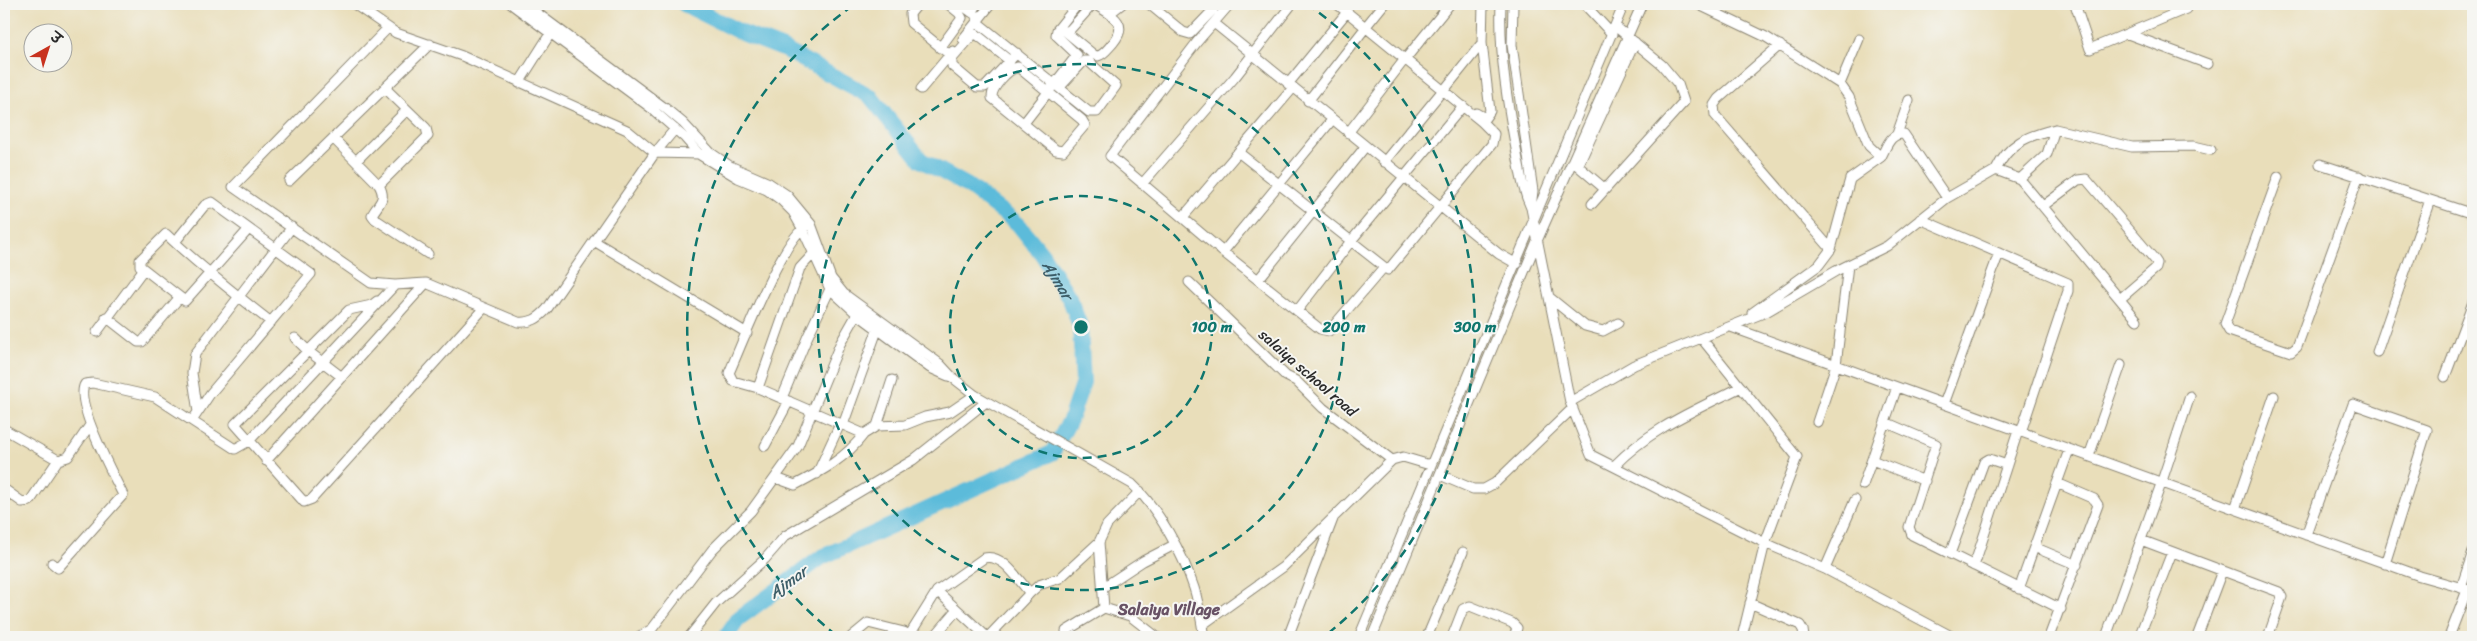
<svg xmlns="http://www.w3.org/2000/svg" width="2477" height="641" font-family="Sriracha,'Playpen Sans Deva',sans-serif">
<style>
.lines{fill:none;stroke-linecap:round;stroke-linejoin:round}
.river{stroke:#5cbbda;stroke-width:16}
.minor-casing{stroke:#8a8472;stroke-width:11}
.minor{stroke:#fff;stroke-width:9}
.ring{fill:none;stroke:#0f766e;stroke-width:2.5;stroke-dasharray:9 6}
.labels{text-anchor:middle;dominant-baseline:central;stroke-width:4;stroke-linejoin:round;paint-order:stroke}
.street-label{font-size:15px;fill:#2b2b2b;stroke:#f6f6f2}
.water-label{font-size:16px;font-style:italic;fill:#3c5d68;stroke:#f6f6f2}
.neighbourhood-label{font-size:16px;font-weight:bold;fill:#685265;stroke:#f6f6f2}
.centre{fill:#0f766e;stroke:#f6f6f2;stroke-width:2.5}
.ring-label{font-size:15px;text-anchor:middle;font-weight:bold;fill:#0f766e;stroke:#f6f6f2;stroke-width:4;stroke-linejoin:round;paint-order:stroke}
</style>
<rect width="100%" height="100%" fill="#f6f6f2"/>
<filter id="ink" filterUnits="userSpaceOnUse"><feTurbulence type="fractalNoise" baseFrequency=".02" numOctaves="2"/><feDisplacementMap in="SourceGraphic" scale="10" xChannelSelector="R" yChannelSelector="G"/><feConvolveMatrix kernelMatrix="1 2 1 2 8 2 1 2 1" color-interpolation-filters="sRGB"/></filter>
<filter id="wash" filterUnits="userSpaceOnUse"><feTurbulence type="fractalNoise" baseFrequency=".0096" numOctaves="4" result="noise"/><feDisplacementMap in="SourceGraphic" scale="20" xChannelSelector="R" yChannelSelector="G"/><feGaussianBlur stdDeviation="1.12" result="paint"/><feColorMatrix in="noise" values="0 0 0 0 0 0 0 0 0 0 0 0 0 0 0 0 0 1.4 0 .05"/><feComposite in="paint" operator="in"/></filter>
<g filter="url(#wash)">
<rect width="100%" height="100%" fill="#e9deba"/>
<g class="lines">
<path class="river" id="s1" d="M684,4L742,33L783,49L870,96L921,160L968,186L1018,224L1042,254L1070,299L1080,326L1083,382L1070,420L1052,453L822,557L739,618L726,637"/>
</g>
</g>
<g filter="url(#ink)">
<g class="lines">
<defs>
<path id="minor" d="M354,4L396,33L462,56L627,130L655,153L701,154
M511,4L651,108L685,138L700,155L738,178L767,190L781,200L793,212L802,228L830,289L857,314L930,368L948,376
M525,4L665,108L683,123L711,153L730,166L769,183L787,195L811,224L831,278L844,294L940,364L953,378L975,395L1132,484C1158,508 1183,554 1194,588C1199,603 1201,621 1204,637
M918,4L910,14L911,23L950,55
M960,4L980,18
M1149,4L1183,32L1190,34L1213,10V4
M1230,4L1197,42L1110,156L1223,252L1320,329L1329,331L1384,267
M1501,4C1499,52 1507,101 1516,149C1520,169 1522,189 1531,208
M1513,4L1512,45L1533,191L1531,208L1534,223L1570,402L1591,455L1765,543L1825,569L1953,637
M1584,4L1612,34
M1697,4L1766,37L1840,84L1849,97L1869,146L1881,157C1887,146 1890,133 1904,134L1947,198
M2075,4L2090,49L2186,9
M1104,7L1113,11L1122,4
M971,12L977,4
M977,22L1089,112H1097L1116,86L1088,61H1084L1060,87
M1214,23L1499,254L1517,264
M1367,25L1384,4
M1060,27L1094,55L1098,56C1105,54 1108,48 1113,43C1130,23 1112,15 1094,4
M1067,33L1093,4
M2128,34L2208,64
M963,39L991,4
M1780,45L1718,99L1714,105L1715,115L1831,249
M940,48L962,18L959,13L948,4
M1407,57L1450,4
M1010,61L976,34L972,36L952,59V66L977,87H985L1017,53
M1018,67L1082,120L1085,125L1063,151L1056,150L992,98C991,88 1008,69 1018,67Z
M519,83L550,34
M1288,84L1347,12
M1840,84L1859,39
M385,88L426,128L428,136L379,185C387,200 379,202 372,215L375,219L428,254
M921,89L953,51
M1445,89L1482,43
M1308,101L1366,27
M1476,113L1485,118L1490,111L1482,43L1483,4
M1024,123L1077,55L1056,35L1057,30L1078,4
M2055,129L2132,147L2194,146L2211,150
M1348,133L1405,59
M1897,134L1909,100
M333,138L379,185
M1238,152L1388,270L1492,144L1494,134L1482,122L1337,4
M356,161L407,110
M1384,162L1443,90
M2320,164L2473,214
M2278,177L2225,324L2229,331L2291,352L2297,347L2359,176
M2020,179L2137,320
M289,181L430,44
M1142,184L1235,77L1292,4
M1605,189L1578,166L1635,42
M1592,204L1684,102L1678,84L1662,65L1615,26
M2043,206L2078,180L2086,179L2155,260L2157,263L2156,268L2120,299
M1183,217L1293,88
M1920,219L2068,283V291L2021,432
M807,226C784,235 741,346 729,373L733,381L758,388L864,434L877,426L905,425L925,417L950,412L975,395
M248,230L185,301L140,266V260L166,234C198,265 235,294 271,322
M594,241L747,333
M175,242L205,205L212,202L311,274L210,394L192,421
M1223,252L1332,120
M1258,280L1365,147
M1189,282L1286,376L1296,381L1323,408L1392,460
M391,289L395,285L426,283
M1549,297L1585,326L1603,331L1618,323
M377,301L372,305L349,310L235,424L304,502L312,499L484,308
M1297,311L1351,241L1463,106
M1752,313L1819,265L1831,249L1850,179L1881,157
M106,317L138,342H142L179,298
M1731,327L2420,576L2473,591
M97,332L143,270
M295,338L308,351L342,377
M1702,339L1797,457L1765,543L1742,637
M2377,352L2430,200
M2445,377L2473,302
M758,388L800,268L814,253
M782,398L807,338L830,289
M1570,402L1634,365L1766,312L1836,271L1887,246L1947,198L1996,170L2020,179L2047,154L2055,129C2027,136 2009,143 1996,170
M1944,404L1999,253
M198,412L192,373L195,354L292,227
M1817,422L1836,365L1848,265
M1885,422L1936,444L1909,527L1912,535L2061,609
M843,425L878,328
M877,426L892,380
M4,429L58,460L68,457L90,425
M765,446L789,401
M2089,456L2121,365
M1872,460L1925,481
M266,461L426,283L518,322C531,323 538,319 547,309L655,153L675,129
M1614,466C1651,428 1694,411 1741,387
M817,474L840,424
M1440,475L1473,489H1484L1495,483L1573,408
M776,478L795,485C822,471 845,459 864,434
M1863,485L1897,387
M4,489L22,502L30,501L58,460
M1140,491L1107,525L1099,542L1104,608L1130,616L1157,637
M2235,509L2274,396
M2306,535L2353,404L2427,430L2385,564
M2141,540L2279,592L2282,597L2268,637
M2034,547L2077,565
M1950,554L1984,462L1989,459L2007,465
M52,563L58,568L123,495C114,476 73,401 85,384L93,383L155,397L235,449L249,441L395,285L371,283L233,187L387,29
M1974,566L2018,431
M1825,569L1855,500
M1102,588L1143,561L1174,545
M2461,588L2473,552
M2019,589L2069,450
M937,591L987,637
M1750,603L1800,625L1803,630L1804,637
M1202,625L1283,567L1392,460L1403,457L1430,465
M1066,631L1104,608
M909,636L937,591L984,558C1003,553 1018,580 1030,593L1039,585L1060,578L1099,542
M638,637L652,629L712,550L751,511L798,446L840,344L857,314
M689,637L716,603L765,559L785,536L913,460L986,402
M851,637L868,623L904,632L912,637
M934,637L957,610
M988,637L1030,593
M1288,637L1333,519
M1359,637L1624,4
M1372,637L1537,241L1642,4
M1427,637L1463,552
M1452,637L1463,609L1470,606L1512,623L1517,628L1514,637
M2049,637L2098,505L2094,499L2057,483
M2106,637L2161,484L2190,396
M2139,637L2172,552
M2197,637L2222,571
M2449,637L2467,590"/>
</defs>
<use href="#minor" class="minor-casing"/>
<use href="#minor" class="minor"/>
</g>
</g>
<g class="ring">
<circle cx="1081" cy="327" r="131"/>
<circle cx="1081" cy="327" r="263"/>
<path d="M836 635A394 394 0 0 1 855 4M1307 4A394 394 0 0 1 1326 635"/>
</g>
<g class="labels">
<g class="street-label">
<text transform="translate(1308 373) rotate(41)">salaiya school road</text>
</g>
<g class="water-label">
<text stroke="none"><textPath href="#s1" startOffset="475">Ajmar</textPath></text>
<text transform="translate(788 582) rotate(-36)">Ajmar</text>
</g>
<g class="neighbourhood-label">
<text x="1169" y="609">Salaiya Village</text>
</g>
</g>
<circle cx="1081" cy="327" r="8" class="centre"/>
<g class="ring-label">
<text x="1212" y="332">100 m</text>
<text x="1344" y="332">200 m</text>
<text x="1475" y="332">300 m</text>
</g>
<rect width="2477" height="641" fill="none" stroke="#f6f6f2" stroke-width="20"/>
<g transform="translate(48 48) rotate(39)"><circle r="24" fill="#f6f6f2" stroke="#a5a5a2"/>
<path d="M0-4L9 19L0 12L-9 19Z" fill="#c8321e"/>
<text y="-8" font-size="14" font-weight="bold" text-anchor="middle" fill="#2b2b2b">उ</text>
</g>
</svg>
